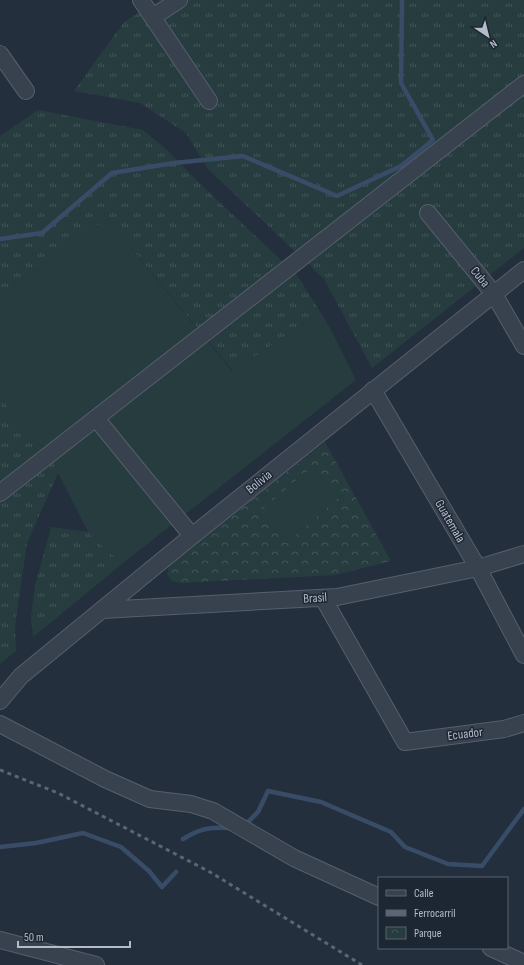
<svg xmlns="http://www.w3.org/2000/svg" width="524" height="965" font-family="'Sofia Sans Condensed',sans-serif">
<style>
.grass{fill:url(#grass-tufts)}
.park{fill:url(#park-crowns)}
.garden{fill:#263c3f}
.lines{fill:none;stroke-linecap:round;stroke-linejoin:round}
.stream{stroke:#394c67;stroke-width:4.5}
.street-casing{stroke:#565f6c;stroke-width:18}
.street{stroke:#38414e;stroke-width:16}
.rail{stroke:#5a6575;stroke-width:3;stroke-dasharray:4 4;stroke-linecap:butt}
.labels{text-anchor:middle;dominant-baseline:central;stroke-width:3;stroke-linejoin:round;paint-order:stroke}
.street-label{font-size:13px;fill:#b4bcc9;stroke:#1d2633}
</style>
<defs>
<pattern id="grass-tufts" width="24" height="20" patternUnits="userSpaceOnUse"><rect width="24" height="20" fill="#263c3f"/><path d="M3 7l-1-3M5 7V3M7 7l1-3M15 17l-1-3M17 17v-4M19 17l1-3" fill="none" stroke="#435659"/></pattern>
<pattern id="park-crowns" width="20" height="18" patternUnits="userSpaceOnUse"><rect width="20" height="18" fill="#263c3f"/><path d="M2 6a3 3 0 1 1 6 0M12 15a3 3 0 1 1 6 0" fill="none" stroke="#435659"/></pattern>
</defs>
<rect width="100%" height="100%" fill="#242f3e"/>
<path class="grass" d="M159,0H524V248L372,368L324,279L208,169L186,133L140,103L74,91L124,22Z
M38,110L143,130L165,148L195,179L297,275L321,313L233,371L107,219L0,296V136Z
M0,394L25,434L49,450L58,473L27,543L15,626L16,651L0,664Z
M51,527L88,532L122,564L33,637L31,617L35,586Z"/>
<path class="park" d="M325,442L391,561L335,575L180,583L172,581L167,574L169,565Z"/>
<path class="garden" d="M107,219L232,371L321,313L330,328L356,380L122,564L88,532L58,473L49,450L25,434L0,394V296Z
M313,466L339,497L286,543L259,512Z"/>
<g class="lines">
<path class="stream" d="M0,239L42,233L112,173L174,163L243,156L337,196L401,166L433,140L401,83L402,0
M245,825L258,812L268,791L321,802L391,832L405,847L448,864L482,866L524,809
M183,839C201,828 210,827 231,828
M0,847L36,843L83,833L121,847L149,871L162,887L176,872"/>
<defs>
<path id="street" d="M141,0L209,101
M153,17L179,0
M0,54L26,91
M428,213L494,294L524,346
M373,390L478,568L524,655
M99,422L192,536
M0,493L524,84
M323,598L405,742L504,729L524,723
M102,610L337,597L478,568L524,554
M0,701L21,676L192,536L524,270
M0,724L105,779L150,799L191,804L213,811L294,858L379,897
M0,940L96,965
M491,948L524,963"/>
</defs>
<use href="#street" class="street-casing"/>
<use href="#street" class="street"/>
<path class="rail" d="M0,770L58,793L210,872L362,965"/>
</g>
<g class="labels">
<g class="street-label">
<text transform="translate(480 277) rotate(51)">Cuba</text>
<text transform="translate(259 482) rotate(-39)">Bolivia</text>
<text transform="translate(450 521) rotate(60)">Guatemala</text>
<text transform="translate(315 598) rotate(-4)">Brasil</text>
<text transform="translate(465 734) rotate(-7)">Ecuador</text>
</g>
</g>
<rect x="378" y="877" width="130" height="72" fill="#1d2633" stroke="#59626f"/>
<rect x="386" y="890" width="20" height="6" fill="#38414e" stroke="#59626f"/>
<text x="414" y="897" font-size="12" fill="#b4bcc9">Calle</text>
<rect x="386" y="910" width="20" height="6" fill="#5a6575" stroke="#59626f"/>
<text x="414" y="917" font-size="12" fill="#b4bcc9">Ferrocarril</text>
<rect x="386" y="927" width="20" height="12" fill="url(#park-crowns)" stroke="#59626f"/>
<text x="414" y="937" font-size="12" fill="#b4bcc9">Parque</text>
<g transform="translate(488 36) rotate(145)" stroke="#1d2633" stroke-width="3" paint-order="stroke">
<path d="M0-3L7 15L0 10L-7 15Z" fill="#b4bcc9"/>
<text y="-6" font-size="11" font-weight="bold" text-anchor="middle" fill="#b4bcc9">N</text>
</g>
<path d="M18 941v6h112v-6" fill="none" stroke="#b4bcc9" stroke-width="2"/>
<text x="24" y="941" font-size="12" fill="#b4bcc9" stroke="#1d2633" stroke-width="3" paint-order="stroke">50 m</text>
</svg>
